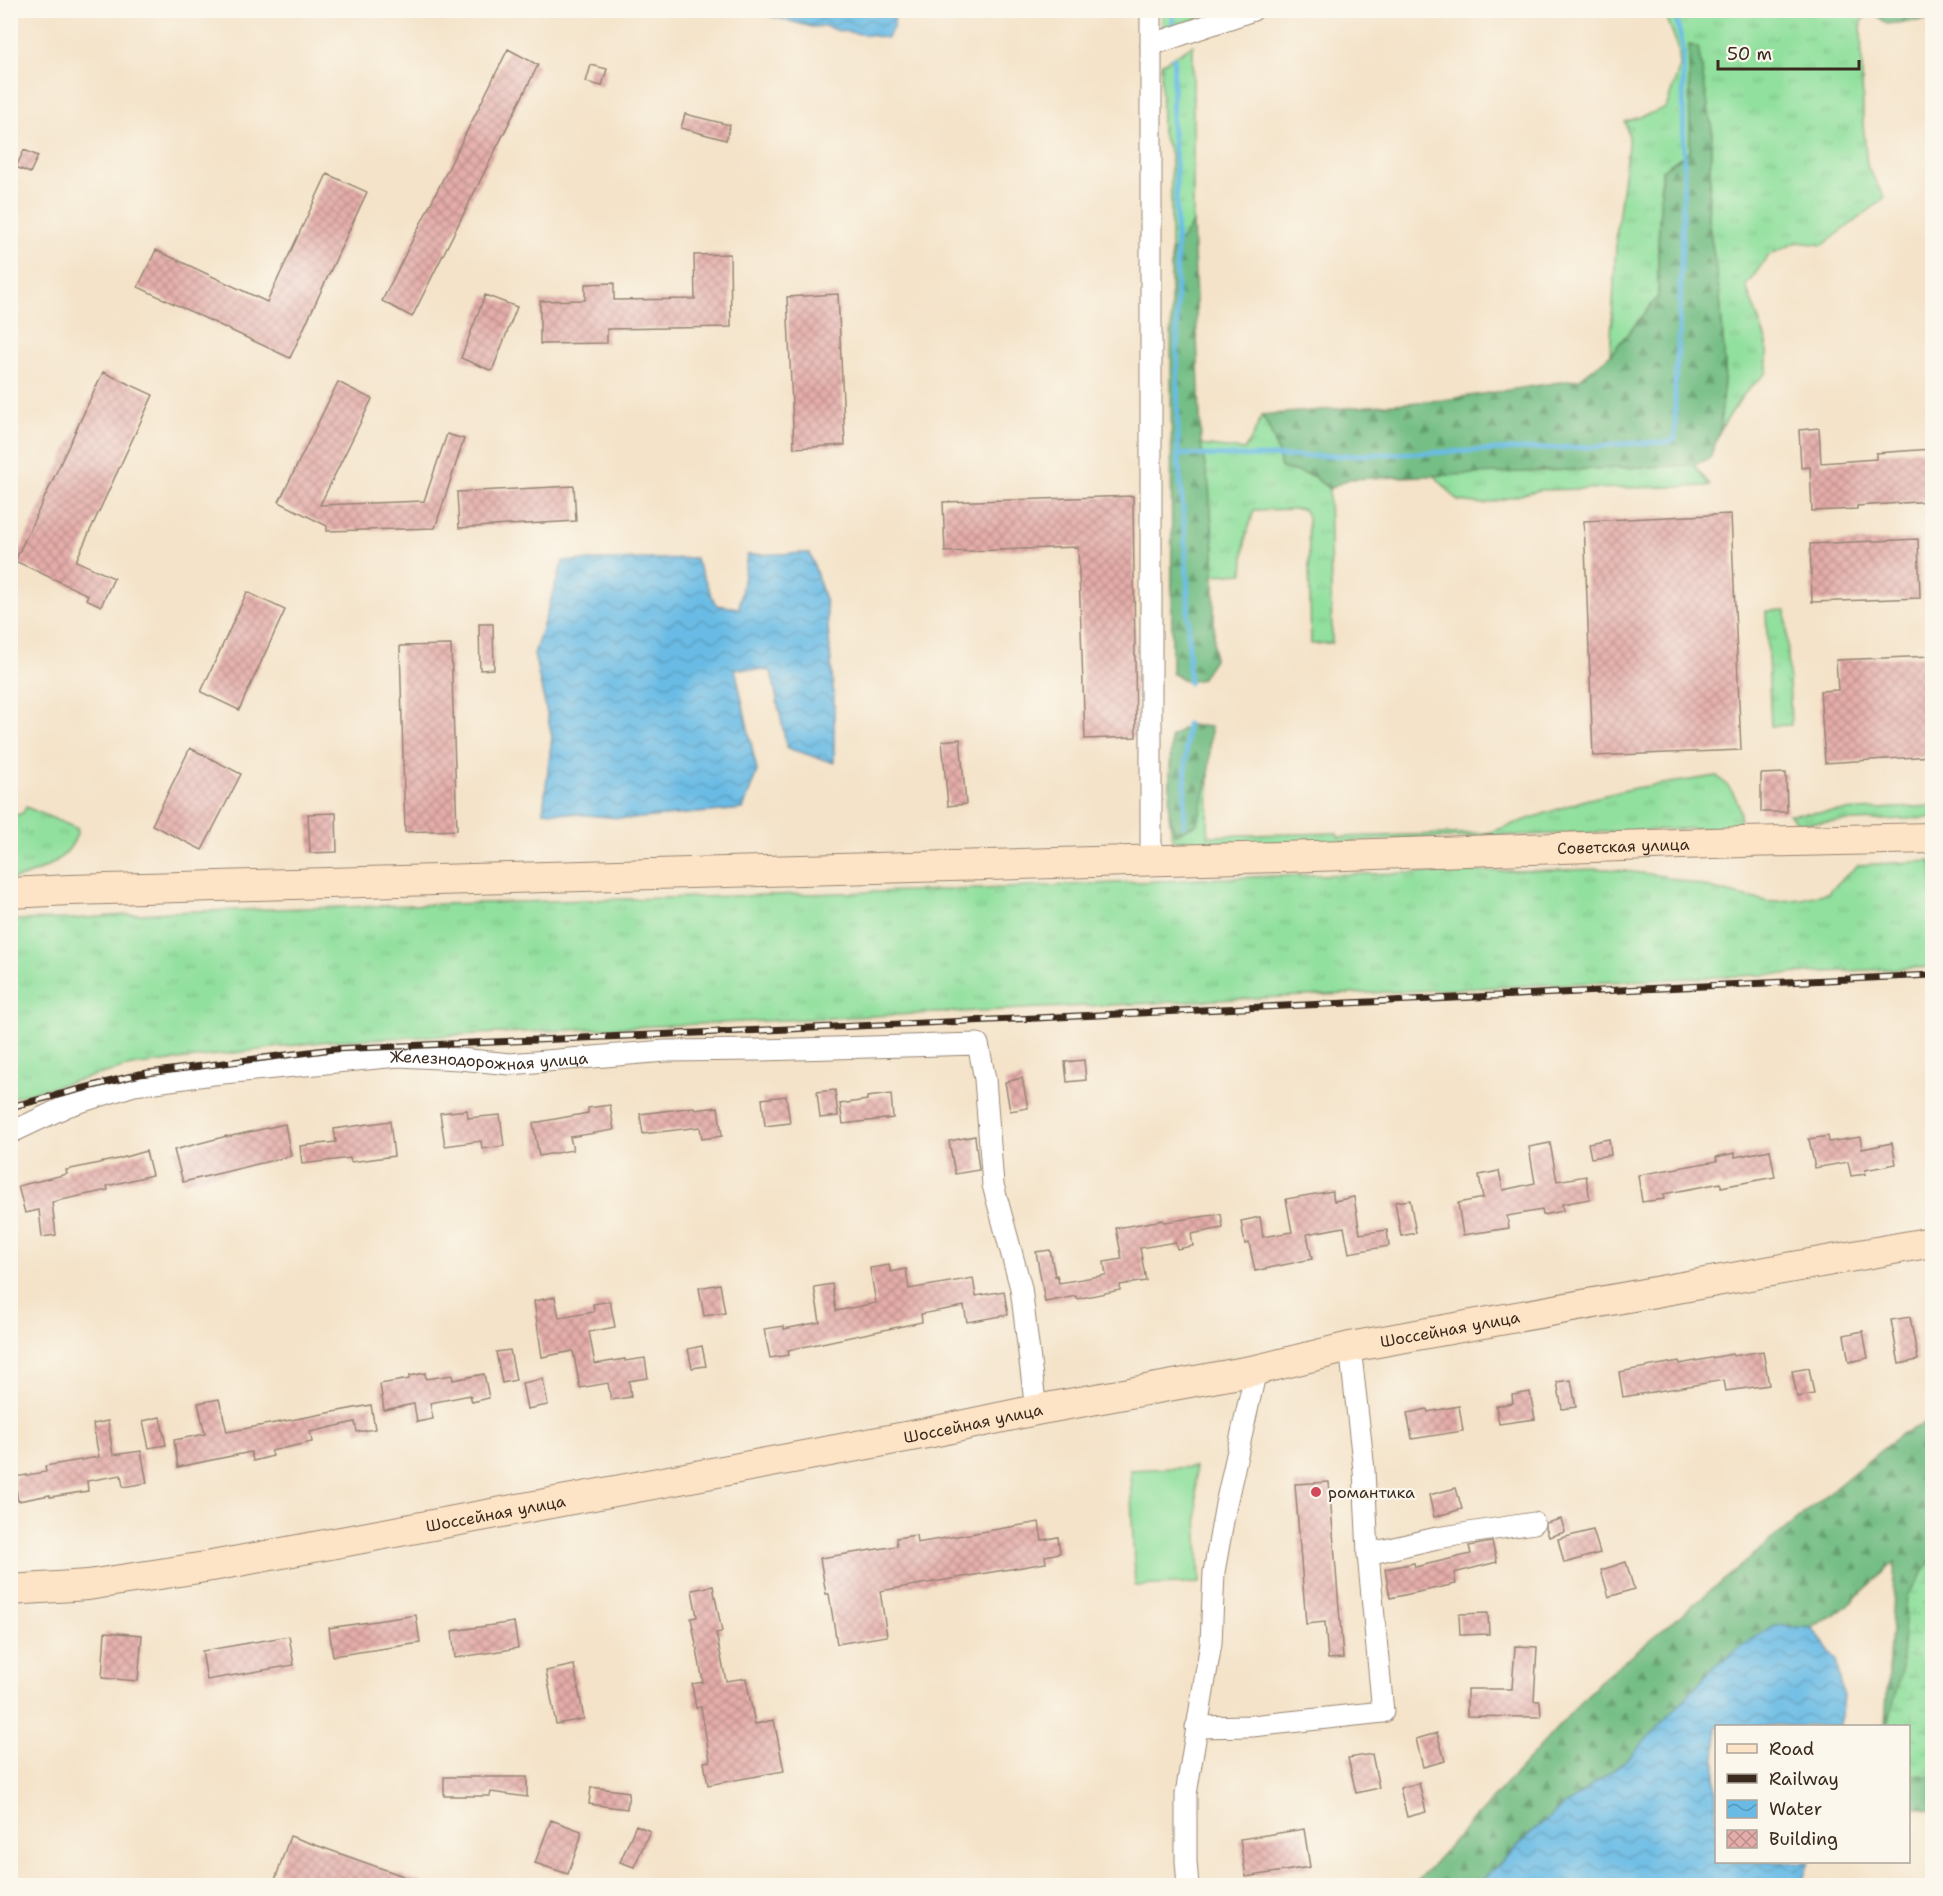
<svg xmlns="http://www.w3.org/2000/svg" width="1943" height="1896" font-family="'Shantell Sans',sans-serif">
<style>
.grass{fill:url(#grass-tufts);stroke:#66855e;stroke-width:1.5}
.forest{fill:url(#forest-firs);stroke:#587452;stroke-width:1.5}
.wetland{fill:url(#wetland-marsh);stroke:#66855e;stroke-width:1.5}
.pitch{fill:#91e09e;stroke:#66855e;stroke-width:1.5}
.water{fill:url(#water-waves);stroke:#527282;stroke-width:1.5}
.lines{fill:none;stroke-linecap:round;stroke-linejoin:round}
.stream{stroke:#69bbe5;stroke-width:5}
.building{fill:url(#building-cross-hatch)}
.street-casing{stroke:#988674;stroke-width:23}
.secondary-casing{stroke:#988674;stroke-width:32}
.street{stroke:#fff;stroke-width:21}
.secondary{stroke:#fee4c6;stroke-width:30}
.rail-casing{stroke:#3b2a1e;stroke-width:7}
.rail{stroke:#fbf7ec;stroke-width:4.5;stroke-dasharray:14;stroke-linecap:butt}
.poi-dot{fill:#d1495b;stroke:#fbf7ec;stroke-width:2}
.labels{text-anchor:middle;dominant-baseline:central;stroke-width:4.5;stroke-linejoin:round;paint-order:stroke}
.street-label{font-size:16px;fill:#3b2a1e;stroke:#fbf7ec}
.poi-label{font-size:16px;fill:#3b2a1e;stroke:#fbf7ec;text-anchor:start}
</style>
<defs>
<pattern id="grass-tufts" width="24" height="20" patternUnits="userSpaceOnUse" patternTransform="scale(1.5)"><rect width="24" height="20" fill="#91e09e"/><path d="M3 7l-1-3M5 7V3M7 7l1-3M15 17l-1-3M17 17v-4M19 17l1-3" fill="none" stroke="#7ec088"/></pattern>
<pattern id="forest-firs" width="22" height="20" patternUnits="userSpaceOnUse" patternTransform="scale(1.5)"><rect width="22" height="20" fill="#74be85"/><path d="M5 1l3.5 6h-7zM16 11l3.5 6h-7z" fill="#609b6c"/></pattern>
<pattern id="wetland-marsh" width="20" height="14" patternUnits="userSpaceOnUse" patternTransform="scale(1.5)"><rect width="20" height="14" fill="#91e09e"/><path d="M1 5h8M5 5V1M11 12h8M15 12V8" fill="none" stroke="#7ec088"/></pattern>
<pattern id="water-waves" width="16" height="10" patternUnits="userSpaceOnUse" patternTransform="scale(1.5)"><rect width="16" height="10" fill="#69bbe5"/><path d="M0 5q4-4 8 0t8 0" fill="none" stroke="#5898b9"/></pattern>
<pattern id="building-cross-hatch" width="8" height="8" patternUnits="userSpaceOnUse" patternTransform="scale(1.5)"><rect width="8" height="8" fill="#e5adaa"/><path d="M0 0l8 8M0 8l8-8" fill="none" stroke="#bb8d8a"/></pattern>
</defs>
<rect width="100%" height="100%" fill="#fbf7ec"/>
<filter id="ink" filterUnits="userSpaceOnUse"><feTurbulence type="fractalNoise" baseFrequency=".0167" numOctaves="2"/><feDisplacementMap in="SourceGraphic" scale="12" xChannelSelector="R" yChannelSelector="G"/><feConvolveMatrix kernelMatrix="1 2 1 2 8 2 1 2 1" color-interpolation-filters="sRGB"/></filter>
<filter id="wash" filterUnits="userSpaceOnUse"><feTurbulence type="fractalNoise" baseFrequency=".008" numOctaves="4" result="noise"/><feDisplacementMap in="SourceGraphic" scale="24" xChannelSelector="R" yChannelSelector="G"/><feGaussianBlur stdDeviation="1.35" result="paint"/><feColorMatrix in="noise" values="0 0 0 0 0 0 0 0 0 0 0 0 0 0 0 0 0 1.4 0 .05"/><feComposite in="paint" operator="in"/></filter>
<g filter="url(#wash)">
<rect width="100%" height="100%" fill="#f4e3c9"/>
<path class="grass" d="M1162,11H1205L1207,16L1162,30Z
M1664,11H1873L1861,21L1863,123L1867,166L1885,198L1823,245L1797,242L1769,255L1746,286L1767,343V372L1743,395L1720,430L1725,367L1720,297L1708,218L1712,129L1690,45V151L1662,170L1658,245V297L1610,355L1617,228L1629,137L1625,122L1666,108L1680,66L1678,47Z
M1193,45V223L1171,254V154L1162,133L1161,64Z
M1262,415C1272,432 1278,448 1281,468L1313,476L1329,489L1332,643L1311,644L1308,518L1303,509L1254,510L1245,540L1243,573L1214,575V549L1201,445L1244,450L1253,436Z
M1694,465L1710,486L1540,490L1484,504L1458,501L1434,475Z
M1786,610L1791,725L1771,726L1766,611Z
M1209,773L1208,836L1337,833L1338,837L1487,833L1585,800L1635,788L1717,776C1735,791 1742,804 1740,827L1285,844L1172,840L1169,813L1175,834L1198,823Z
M1932,806V818L1798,823L1789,814Z
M26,807L78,829C72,860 38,873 11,880L10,817L23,813Z
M1932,861V967L329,1041L131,1066L11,1098V920L73,919L168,912L982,889L1272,876L1608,869L1664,876L1733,894L1770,902L1802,899L1827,893L1858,865Z"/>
<path class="forest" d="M1871,11H1932V19L1887,24Z
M1689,45L1698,47L1712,129L1708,218L1720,297L1725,367L1720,430L1710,458L1694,465L1349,479L1329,489L1313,476L1281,468C1278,448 1272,432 1262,415L1443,400L1580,379L1610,355L1658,297V245L1662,170L1690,151Z
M1193,223L1201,445L1209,486L1214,549V659L1201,679L1188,682L1172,673L1171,254Z
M1188,725L1211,727L1209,773L1198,823L1175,834L1169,813L1171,737Z
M1932,1421V1811L1909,1806L1908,1726H1885L1895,1562L1836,1615L1758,1652L1496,1885L1413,1886L1599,1682L1901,1434Z"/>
<path class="wetland" d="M1932,1559V1776L1909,1774L1908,1726H1888L1901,1672L1907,1596Z"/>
<path class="pitch" d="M1195,1467L1200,1583L1135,1586L1130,1470Z"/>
<path class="water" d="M765,11V10L895,11L894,26L887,38L835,30L826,26L812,27L766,15Z
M810,553L826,603L834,698V763L787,748L771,671L735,668L757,771L743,809L630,819L543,811L552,737L534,654L563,561L695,558L716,605L739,608L747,555Z
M1773,1625L1812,1628L1836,1660L1843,1694L1840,1726H1716V1862H1809L1801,1885H1477L1545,1820L1631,1756L1715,1665Z"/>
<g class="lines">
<path class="stream" d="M1173,24V10
M1174,58L1172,124L1176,165L1178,454L1184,522L1188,595L1189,683
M1178,454C1316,461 1454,450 1592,447L1619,444L1667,442L1675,439V382L1679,337L1684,169L1683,47L1674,10
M1184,825L1187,724"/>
</g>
<g id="blocks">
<path class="building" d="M508,49L538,65L412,317L382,301Z
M591,65L607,69L602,86L586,82Z
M685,114L730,125L726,140L681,128Z
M24,150L38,156L30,173L16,167Z
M327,174L367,192L290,358L138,287L156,250L267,302Z
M730,254L731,327L607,329V343L540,344V301L585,300V284L614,283V300L695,299L694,255Z
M838,294L845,445L794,448L787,297Z
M485,295L517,307L492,371L461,358Z
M103,372L153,395L76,561L114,578L101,606L86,599L88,595L15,561Z
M338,382L372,399L320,505L424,501L447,434L464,439L435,528L327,531V526L279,502Z
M1819,428L1821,463L1876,459V453L1932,449V501L1857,506V509L1812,511L1810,467L1801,468L1799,430Z
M574,486L576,521L459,528L457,492Z
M1133,496L1136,737L1085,739L1078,547L945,552L943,502Z
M1731,514L1741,750L1593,756L1584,521Z
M1918,539L1920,598L1812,602L1810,544Z
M247,592L285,610L239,710L201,692Z
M479,624H493L494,669L480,670Z
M451,645L457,830L405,832L400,646Z
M1932,656V756L1825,763L1820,691L1838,690L1836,660Z
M960,739L966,804L948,806L942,741Z
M190,748L241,774L202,850L152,825Z
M1786,773L1787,812H1761V774Z
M336,813L337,852L310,853L308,814Z
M1084,1060L1086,1080L1067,1082L1065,1062Z
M1022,1078L1028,1108L1010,1111L1005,1082Z
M835,1090L838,1116L820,1118L817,1092Z
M891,1094L893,1118L843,1124L840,1104L867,1100V1097Z
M786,1096L790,1123L765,1126L762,1099Z
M610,1105L614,1130L570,1137L573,1150L539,1156L533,1123L588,1113V1108Z
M695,1107V1110L718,1107L722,1136L702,1139L700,1127L643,1134L640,1114Z
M467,1110L468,1118L500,1115L504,1146L482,1149L481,1141L445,1146L440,1113Z
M390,1121L394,1156L351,1162L350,1158L302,1164L300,1146L336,1142L334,1129Z
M285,1124L291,1156L183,1182L174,1150L227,1136V1137Z
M975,1136L979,1170L955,1174L949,1141Z
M1828,1136L1829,1142L1860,1137L1862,1149L1892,1143L1896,1164L1865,1170L1866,1174L1851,1176L1848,1162L1815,1168L1809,1139Z
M1609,1139L1611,1155L1591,1158L1588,1143Z
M1550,1143L1557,1181L1586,1176L1590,1199L1562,1204L1563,1211L1543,1215L1542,1210L1507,1216L1509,1228L1463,1235L1458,1203L1483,1198L1479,1175L1499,1171L1503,1190L1535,1183L1529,1147Z
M1770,1150L1775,1177L1721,1187V1183L1663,1194L1664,1199L1642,1202L1638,1175L1717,1161L1716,1157L1735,1153V1157Z
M146,1151L152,1175L107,1186L108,1190L52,1202L56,1235L42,1237L39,1210L25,1213L18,1186L67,1174L66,1170L118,1159Z
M1332,1191L1334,1201L1354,1197L1360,1234L1387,1230L1389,1246L1349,1253L1344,1227L1307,1234L1312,1259L1255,1271L1249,1243L1245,1244L1241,1221L1260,1217L1263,1237L1292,1232L1286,1199Z
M1410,1200L1416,1233L1401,1236L1395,1202Z
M1221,1214L1223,1228L1191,1234L1193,1246L1177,1249L1175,1242L1140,1248L1146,1281L1120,1285V1290L1077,1299L1076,1296L1045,1302L1036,1252L1050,1250L1055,1276L1057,1275L1059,1283L1106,1275L1104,1262L1122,1259L1116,1228L1163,1220L1164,1222Z
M889,1265L891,1272L906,1269L909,1289L973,1278L976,1296L1004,1291L1008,1315L967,1322L964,1306L921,1314L922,1322L788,1350L789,1355L770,1358L764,1329L784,1326V1329L820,1322L814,1287L832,1284L836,1311L876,1303L870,1268Z
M720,1284L725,1313L704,1316L699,1288Z
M555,1297L559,1318L594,1312L593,1304L610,1301L615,1327L589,1332L595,1364L625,1359V1361L645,1358L648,1378L629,1381L631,1397L611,1400L608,1383L580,1388L573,1351L542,1357L534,1301Z
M1910,1317L1918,1360L1899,1364L1891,1320Z
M1863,1331L1868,1358L1849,1362L1844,1335Z
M702,1346L706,1366L692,1368L688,1349Z
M510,1350L516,1380L502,1383L496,1352Z
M1763,1351L1769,1385L1726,1391L1724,1380L1623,1397L1619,1372L1679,1361L1680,1364L1732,1354L1733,1356Z
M1809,1368L1814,1394L1797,1397L1792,1371Z
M425,1373L426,1379L452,1375L453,1380L484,1374L489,1398L472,1402L470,1395L430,1403L433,1419L417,1422L414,1404L384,1410L380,1384L409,1379V1376Z
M543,1379L548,1405L527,1409L522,1383Z
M1571,1380L1576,1407L1562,1409L1557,1382Z
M1530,1392L1535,1419L1499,1424L1496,1406L1513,1403L1512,1395Z
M219,1399L227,1432L371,1405L375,1429L357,1432L355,1422L310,1432L312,1442L271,1451L273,1456L253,1461L251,1452L178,1467L174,1440L205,1434L198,1403Z
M1459,1406L1463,1431L1412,1439L1407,1413L1427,1409L1428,1412Z
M160,1417L166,1445L149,1448L143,1421Z
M108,1421L113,1455L141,1451L147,1483L123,1487L121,1475L87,1481L88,1491L50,1497V1495L18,1501L14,1477L46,1472L45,1466L99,1457L93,1424Z
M1329,1482L1343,1658L1328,1659L1325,1622L1306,1624L1295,1484Z
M1456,1488L1462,1509L1434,1517L1429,1495Z
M1561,1519L1565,1532L1549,1537L1546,1528V1523Z
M1039,1522L1042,1540L1058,1537L1060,1553L1045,1556L1046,1563L880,1591L887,1636L837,1644L829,1594H826L820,1558L897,1546L896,1538L916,1535L917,1543Z
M1593,1530L1600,1553L1564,1563L1558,1539Z
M1492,1542L1497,1562L1454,1573L1456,1584L1390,1598L1385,1569L1414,1563L1415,1567L1471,1554L1469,1546Z
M1626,1562L1634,1589L1609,1597L1601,1570Z
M713,1586L722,1632L716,1633L726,1681L746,1678L755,1724L774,1720L784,1771L708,1785L704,1762L710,1761L701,1707L696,1708L692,1684L703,1682L691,1618L697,1617L692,1590Z
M1488,1613L1489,1634L1460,1635L1459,1614Z
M416,1615L420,1643L333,1656L329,1628Z
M514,1622L518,1648L455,1658L452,1631Z
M105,1632L142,1635L138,1681L102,1678Z
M289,1636L294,1665L207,1680L202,1651Z
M1515,1646L1537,1647L1534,1701H1540L1541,1717L1467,1716V1689H1512Z
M574,1665L584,1719L556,1724L546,1671Z
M1437,1733L1445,1761L1423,1767L1416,1739Z
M1372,1754L1379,1788L1356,1793L1348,1758Z
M444,1777H527V1797L491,1792L490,1796H444Z
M1419,1783L1426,1812L1407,1817L1400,1788Z
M591,1787L629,1792L627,1809L589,1804Z
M551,1820L581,1831V1837L568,1874L535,1863Z
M636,1825L650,1831L634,1867L620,1862Z
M1304,1829L1310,1867L1246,1877L1240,1839Z
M290,1836L423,1883L422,1886H273Z"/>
</g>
</g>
<g filter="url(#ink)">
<use href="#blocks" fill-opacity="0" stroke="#988674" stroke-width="1.5"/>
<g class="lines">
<defs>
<g id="street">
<path d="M1151,10V860"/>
<path d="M1151,45L1253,10"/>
<path id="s1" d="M10,1133L67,1106L134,1085L213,1074L398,1056L460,1059L510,1064L665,1051L761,1050L978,1044L985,1079L993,1185L1021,1288L1036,1410"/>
<path d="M1368,1554L1437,1538L1534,1523"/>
<path d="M1196,1727L1252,1726L1383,1712L1368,1554L1364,1470L1350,1347"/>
<path d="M1188,1886L1186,1861V1794L1211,1643L1214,1572L1226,1504L1256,1370"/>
</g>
<g id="secondary">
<path id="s2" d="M10,893L70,890L1315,856L1742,842L1932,838"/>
<path id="s3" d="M10,1590L88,1585L212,1566L927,1433L1036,1410L1256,1370L1350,1347L1932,1242"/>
</g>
</defs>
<use href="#street" class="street-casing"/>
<use href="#secondary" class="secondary-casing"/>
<use href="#street" class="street"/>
<use href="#secondary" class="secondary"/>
<defs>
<path id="rail" d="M10,1107L140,1074L333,1049L1036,1018L1932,975"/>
</defs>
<use href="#rail" class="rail-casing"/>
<use href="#rail" class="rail"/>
</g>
</g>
<circle class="poi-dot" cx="1316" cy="1492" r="6"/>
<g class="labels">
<g class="street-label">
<text stroke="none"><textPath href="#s2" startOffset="1614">Советская улица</textPath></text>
<text stroke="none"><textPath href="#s1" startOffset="490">Железнодорожная улица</textPath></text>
<text stroke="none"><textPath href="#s3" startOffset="1464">Шоссейная улица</textPath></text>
<text stroke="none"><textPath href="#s3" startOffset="978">Шоссейная улица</textPath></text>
<text stroke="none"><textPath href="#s3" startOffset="492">Шоссейная улица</textPath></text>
</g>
<g class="poi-label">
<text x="1328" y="1492">романтика</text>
</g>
</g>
<rect width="1943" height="1896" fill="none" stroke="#fbf7ec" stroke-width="36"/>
<rect x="1715" y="1725" width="195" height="138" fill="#fbf7ec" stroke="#aea59a" stroke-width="1.5"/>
<rect x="1727" y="1744" width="30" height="9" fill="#fee4c6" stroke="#aea59a" stroke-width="1.5"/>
<text x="1769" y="1755" font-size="18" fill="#3b2a1e">Road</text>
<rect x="1727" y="1774" width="30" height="9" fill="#3b2a1e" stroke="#aea59a" stroke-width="1.5"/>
<text x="1769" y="1785" font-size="18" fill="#3b2a1e">Railway</text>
<rect x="1727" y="1800" width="30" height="18" fill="url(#water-waves)" stroke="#aea59a" stroke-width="1.5"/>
<text x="1769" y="1815" font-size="18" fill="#3b2a1e">Water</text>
<rect x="1727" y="1830" width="30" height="18" fill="url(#building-cross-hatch)" stroke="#aea59a" stroke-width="1.5"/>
<text x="1769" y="1845" font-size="18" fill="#3b2a1e">Building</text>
<path d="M1718 60v9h141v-9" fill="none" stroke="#3b2a1e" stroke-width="3"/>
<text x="1727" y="60" font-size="18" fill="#3b2a1e" stroke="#fbf7ec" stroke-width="4.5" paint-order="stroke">50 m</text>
</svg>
